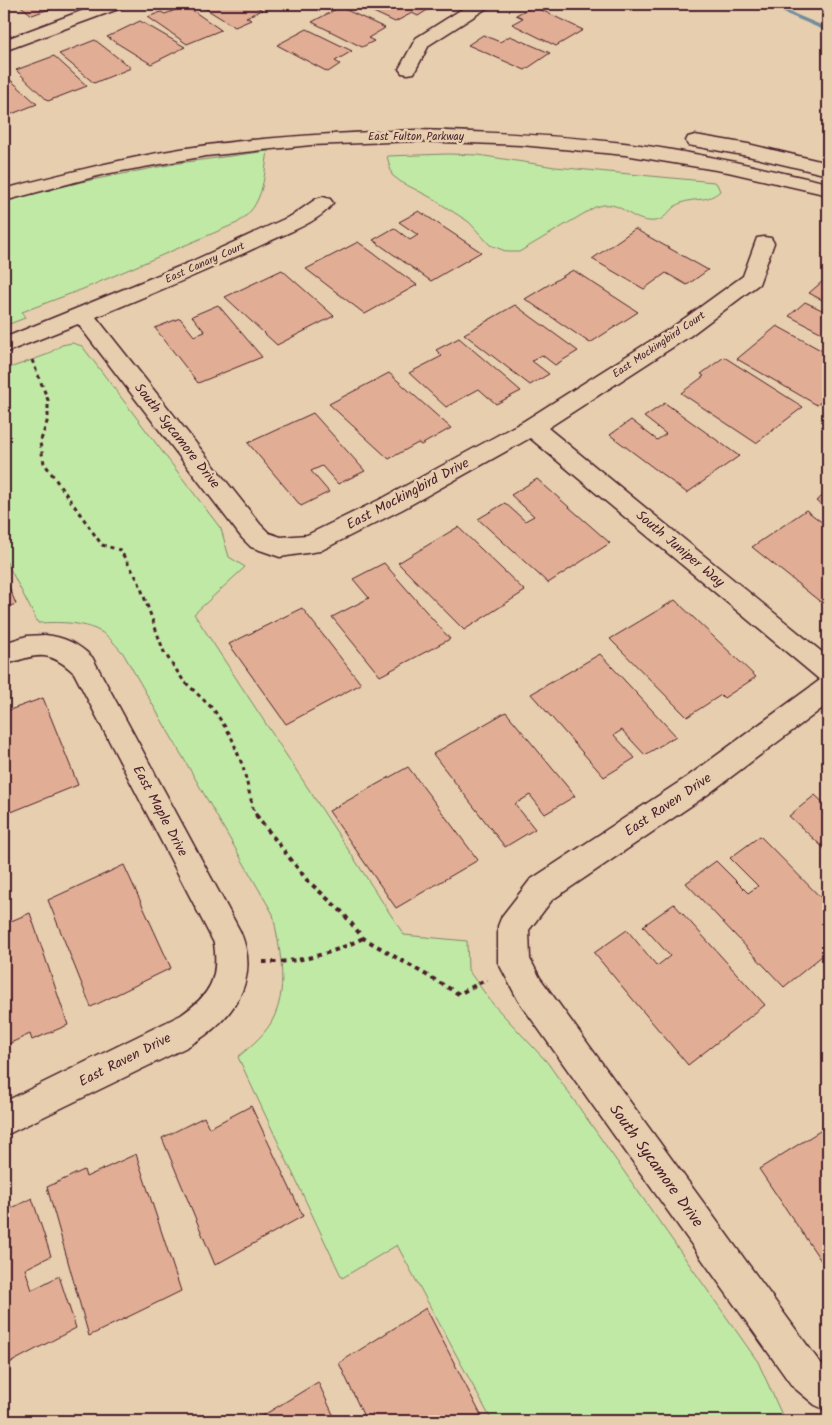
<svg xmlns="http://www.w3.org/2000/svg" width="832" height="1425" font-family="Kalam,sans-serif">
<style>
.green{fill:#bfe9a5;stroke:#848468}
.lines{fill:none;stroke-linecap:round;stroke-linejoin:round}
.stream{fill:#708d9c;fill-rule:evenodd}
.building{fill:#e1ae95;stroke:#4a1f2b}
.minor-casing{stroke:#4a1f2b;stroke-width:3}
.path-far1{stroke:#4a1f2b;stroke-width:3;stroke-dasharray:4 4;stroke-linecap:butt}
.path{stroke:#4a1f2b;stroke-width:4;stroke-dasharray:4.5 4.5;stroke-linecap:butt}
.minor{fill:#e6ceae;fill-rule:evenodd}
.labels{text-anchor:middle;dominant-baseline:central;stroke-width:5;stroke-linejoin:round;paint-order:stroke}
.far-street-label{font-size:11px;fill:#4a1f2b;stroke:#e6ceae}
.street-label{font-size:14px;fill:#4a1f2b;stroke:#e6ceae}
.near-street-label{font-size:16px;fill:#4a1f2b;stroke:#e6ceae}
</style>
<rect width="100%" height="100%" fill="#e6ceae"/>
<filter id="ink" filterUnits="userSpaceOnUse"><feTurbulence type="fractalNoise" baseFrequency=".02" numOctaves="2"/><feDisplacementMap in="SourceGraphic" scale="10" xChannelSelector="R" yChannelSelector="G"/><feConvolveMatrix kernelMatrix="1 2 1 2 8 2 1 2 1" color-interpolation-filters="sRGB"/></filter>
<g filter="url(#ink)">
<path class="green" d="M268,151C263,181 264,205 237,223L83,289L22,312L25,318L4,326V201L81,182L179,163Z
M448,154L478,155L555,167L714,182L717,184L720,191C707,203 696,197 681,203C667,208 667,223 649,221C626,219 622,198 595,207L519,252H508L490,245L469,222L430,197L401,182L392,175L387,156Z
M72,343L82,346L221,529L229,557L245,567L194,614L404,935L467,941L468,970L492,1003L547,1062L758,1362L782,1415L788,1421H492L397,1245L342,1278L238,1057C251,1046 267,1033 274,1017C289,985 279,947 273,914L123,653C118,648 113,641 107,636C88,621 60,622 38,623L4,557V370L46,355L62,345Z"/>
<g class="lines">
<path class="stream" d="M763,4H771L828,28V32Z"/>
</g>
<path class="building" d="M18,4H64L32,15Z
M198,4H252L262,10L246,17L251,20L235,27Z
M356,4H416L429,9L418,16L412,13L395,22Z
M186,6L221,30L187,44L148,17L161,12L165,14Z
M533,6L583,30L556,46L512,24L523,18L516,15Z
M340,7L385,28L368,38L374,41L362,47L312,22Z
M140,21L185,47L151,64L107,37Z
M307,29L352,51L335,61L340,64L328,72L277,45Z
M483,35L500,42L510,36L550,53L525,70L468,45Z
M95,40L131,68L94,83L59,54Z
M54,56L87,86L48,101L16,70Z
M4,74L37,104L4,117Z
M419,211L481,252L431,281L373,240L394,228L410,240L418,235L399,222Z
M635,229L708,270L687,285L666,273L644,289L592,259Z
M358,242L417,285L365,314L306,269Z
M282,270L334,316L277,345L225,297Z
M573,270L638,312L590,343L525,299Z
M823,281L828,284V303L809,293Z
M805,302L822,310L828,305V336L789,316Z
M218,305L262,357L198,383L155,328L180,318L194,336L205,332L192,316Z
M515,305L578,351L555,365L542,355L532,361L549,374L530,385L464,334Z
M777,326L828,354V396L817,405L737,359Z
M459,338L521,391L496,404L479,389L446,407L409,373L442,356L436,350Z
M724,357L803,407L756,443L681,393L704,376L701,374Z
M389,373L451,428L421,445L418,443L389,459L329,404Z
M665,403L739,456L687,493L610,435L631,420L657,440L666,434L644,417Z
M313,413L365,471L338,484L322,466L311,471L329,492L301,506L248,443Z
M537,479L610,543L548,583L478,519L505,503L525,521L534,516L511,495Z
M828,492V510L816,501Z
M806,510L828,527V608L752,547Z
M458,527L525,591L464,630L398,563Z
M384,563L450,639L380,676L332,617L369,598L353,579Z
M4,575L16,604L4,608Z
M675,600L756,677L724,698L721,695L687,717L610,639Z
M302,608L361,684L286,724L229,644Z
M600,654L676,736L645,755L622,730L614,735L635,758L604,777L531,694Z
M43,698L78,785L4,815V712Z
M506,712L575,796L545,814L530,795L515,804L535,829L505,847L433,754Z
M408,767L478,860L396,908L329,811Z
M815,795L828,807V852L789,816Z
M760,836L828,905V951L784,987L686,883L716,861L748,893L758,886L730,858Z
M124,865L171,968L91,1007L48,900Z
M674,904L765,1005L688,1065L594,953L627,930L657,966L670,956L643,926Z
M30,913L68,1025L32,1040L30,1034L4,1046V924Z
M251,1106L303,1216L215,1265L162,1138L204,1117L209,1128Z
M828,1126V1271L759,1169Z
M136,1154L181,1291L89,1336L47,1187L84,1170L86,1177Z
M32,1198L51,1256L25,1269L32,1290L59,1276L76,1328L4,1366V1212Z
M426,1308L484,1421H366L339,1363Z
M318,1382L336,1421H254Z"/>
<g class="lines">
<defs>
<path id="minor" d="M100,4H123L121,8L4,51V40Z
M470,4H489L487,8L429,45L414,73L408,74L402,73L399,69L416,38Z
M416,130C485,132 554,135 624,143C693,151 761,168 828,183V195L728,172L625,155L521,145L416,141L311,145L206,156L105,174L4,201V189C71,172 138,154 208,145C277,136 346,133 416,130Z
M695,135L748,144L828,163V175L748,156L688,145L686,141L688,137Z
M323,197L330,199L333,203C321,221 287,233 268,242C211,269 154,293 96,317L260,524L269,533L281,537L307,535L385,497L524,421L674,326L743,276L757,238L764,237L771,238L774,243L759,284L690,336L548,428L828,657V704L707,795L552,900L529,930L530,959L540,978L818,1360L828,1370V1411L815,1405L792,1386L518,1000L498,962V926L502,916L530,880L687,777L820,680L530,438L403,509L320,551L280,557L251,547L242,538L78,324L4,353V338L188,263L293,215L316,199Z
M45,635C65,637 78,644 92,657L240,931C263,983 229,1024 185,1048L4,1136V1102L181,1015C210,995 219,979 214,943L74,673C47,648 36,655 4,665V643L27,636Z"/>
</defs>
<use href="#minor" class="minor-casing"/>
<path class="path-far1" d="M32,360L48,400V419L40,443L44,463L102,545L120,550L138,580L164,652L183,680L214,710L231,736L243,767L254,812L257,816"/>
<path class="path" d="M256,815L307,880L342,912L363,938L459,994L487,979
M263,962C299,963 331,954 363,938"/>
<use href="#minor" class="minor"/>
</g>
</g>
<g class="labels">
<g class="far-street-label">
<text x="416" y="137">East Fulton Parkway</text>
<text transform="translate(205 263) rotate(-24)">East Canary Court</text>
<text transform="translate(659 345) rotate(-34)">East Mockingbird Court</text>
</g>
<g class="street-label">
<text transform="translate(177 436) rotate(52)">South Sycamore Drive</text>
<text transform="translate(408 494) rotate(-28)">East Mockingbird Drive</text>
<text transform="translate(680 549) rotate(40)">South Juniper Way</text>
<text transform="translate(668 805) rotate(-34)">East Raven Drive</text>
<text transform="translate(160 811) rotate(62)">East Maple Drive</text>
<text transform="translate(125 1060) rotate(-27)">East Raven Drive</text>
</g>
<g class="near-street-label">
<text transform="translate(656 1166) rotate(54)">South Sycamore Drive</text>
</g>
</g>
<rect width="832" height="1425" fill="none" stroke="#e6ceae" stroke-width="20"/>
<rect x="10" y="10" width="812" height="1405" fill="none" stroke="#4a1f2b" stroke-width="2" filter="url(#ink)"/>
</svg>
